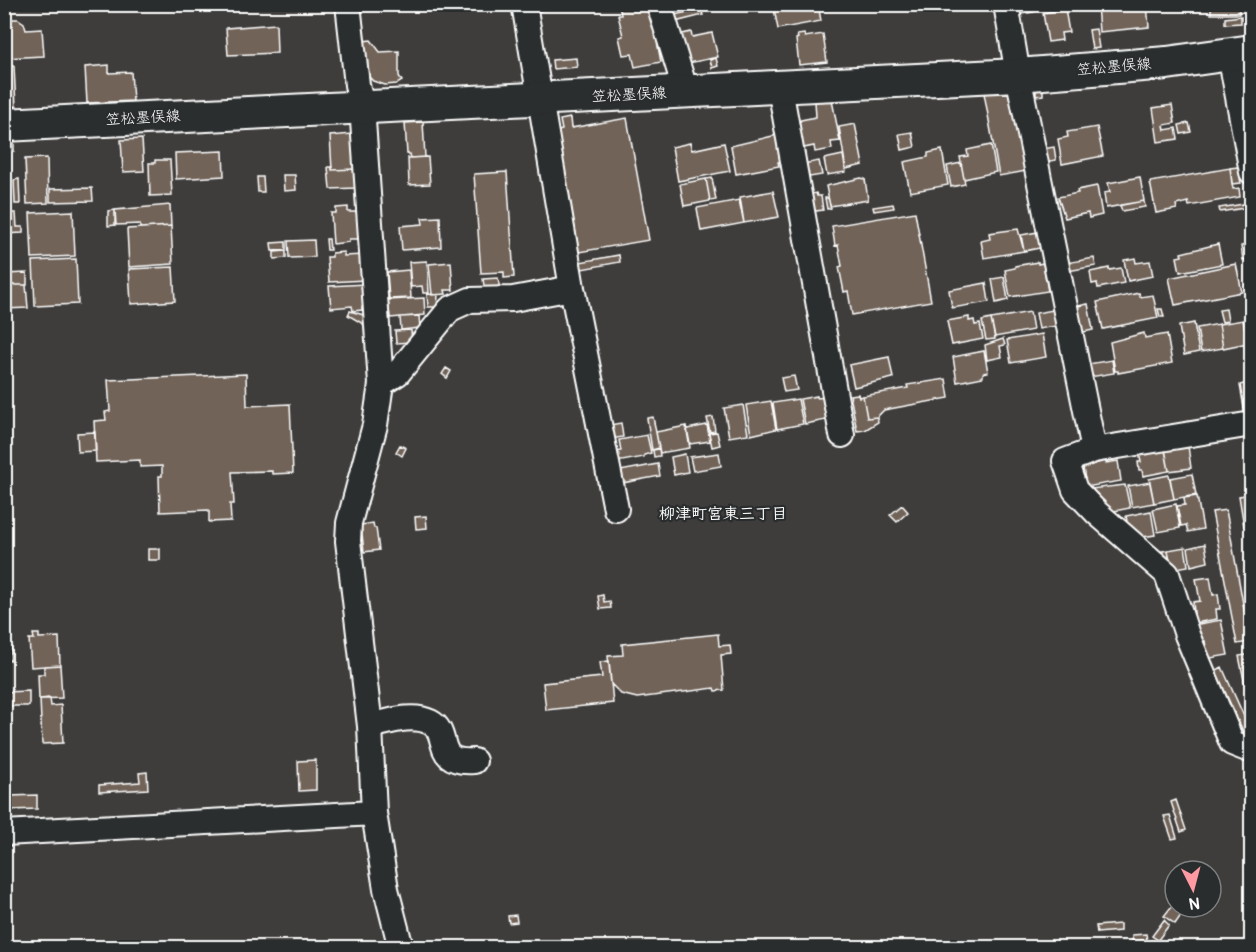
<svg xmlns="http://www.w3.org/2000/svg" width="1256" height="952" font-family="Pangolin,'Klee One',sans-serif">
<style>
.building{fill:#716358;stroke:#fff;stroke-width:1.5}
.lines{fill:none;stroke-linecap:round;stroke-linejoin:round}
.minor-casing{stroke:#fff;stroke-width:28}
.major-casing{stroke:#fff;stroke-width:36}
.minor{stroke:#2a2d2e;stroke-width:24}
.major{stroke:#2a2d2e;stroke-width:32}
.labels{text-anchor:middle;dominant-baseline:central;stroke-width:4.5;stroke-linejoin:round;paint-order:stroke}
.street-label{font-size:15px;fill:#fff;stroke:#2a2d2e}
.neighbourhood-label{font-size:16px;font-weight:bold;fill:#fff;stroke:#2a2d2e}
</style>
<rect width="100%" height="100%" fill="#3f3d3b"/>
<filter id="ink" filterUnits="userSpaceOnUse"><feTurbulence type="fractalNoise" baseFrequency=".0167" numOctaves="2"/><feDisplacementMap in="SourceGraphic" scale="12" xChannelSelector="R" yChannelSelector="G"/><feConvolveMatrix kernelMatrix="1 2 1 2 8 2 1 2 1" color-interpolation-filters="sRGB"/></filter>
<g filter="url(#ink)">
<path class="building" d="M64,4H113V7H64Z
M537,4H570V6L538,11Z
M619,4H655L658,40L657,41L661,62L635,67L632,54L623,55L619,37L623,36L618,15H621Z
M773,4H818L821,21L778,29Z
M1014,4H1033L1034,12L1016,15Z
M1036,4H1053L1054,6L1037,9Z
M1097,4H1147L1149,27L1099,32Z
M1211,4H1239V14H1211Z
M701,9L703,15L675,22L674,15Z
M1065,9L1069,32L1061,33L1062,40L1048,42L1043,13Z
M1241,16V23L1225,24V18Z
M13,19H18L24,23L26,30L42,29L44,56L4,58V29H7L8,23Z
M276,24L277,53L228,55L226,28Z
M1096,29L1099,48L1092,49L1089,30Z
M691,32L692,37L712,33L718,57L689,63L678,35Z
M804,34L805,37L823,34L827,62L799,65L796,39L798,38L797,35Z
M371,40L380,52L399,51V76L402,81L397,84L385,85L373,81L369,77L365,69L363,41Z
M576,58L577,67L553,69L552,60Z
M716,58L718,66L712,68L710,60Z
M109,65V73L131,72L133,101L87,103L85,67Z
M4,66H14L16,107H4Z
M1043,89V95L1036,96V90Z
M984,93H1008L1012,95L1026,171L999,176Z
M832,100L840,141L831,142L832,149L815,152L814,146L799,149L796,127L801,120L816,117L815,101Z
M1172,105L1175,123L1164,125L1165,130L1176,128L1178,139L1158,142L1153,108Z
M570,118L571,128L627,118L649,240L579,252L558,131L562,130L560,120Z
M423,122L425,157L411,158L410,154H407L405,123Z
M1189,123L1191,132L1181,134L1179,125Z
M855,124L863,165L846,169L839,127Z
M1097,127L1103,156L1062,164L1058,139L1068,137L1067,132Z
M912,132L915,147L902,150L899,134Z
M352,134L355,169L332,170L330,136Z
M777,135L782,161L778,162L779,166L736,174L731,146Z
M142,139L144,171L123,172L121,140Z
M8,142H14V151H8Z
M690,143L692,150L724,143L730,171L678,181L672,147Z
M991,145L996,172L964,179L960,157L968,156L967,150Z
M1054,147L1056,160L1044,162L1042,149Z
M942,150L948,185L910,192L904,162L928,157V153Z
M223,151L224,176L176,179L175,153Z
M843,155L846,172L827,175L824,159Z
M428,157L430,184L409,185L408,158Z
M47,158L48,203L27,204L25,159Z
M155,160H170L172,195L150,196L149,163H155Z
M819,161L822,175L804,178L802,164Z
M961,163L965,184L951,187L947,166Z
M328,167H332V170L355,169L356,188L330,189Z
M1238,167L1241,183L1232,184L1230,168Z
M1230,168L1233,189L1239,188L1240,197L1189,206L1188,202L1176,205L1177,209L1156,213L1150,182Z
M507,172L514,277L504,278V272L481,273L474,174Z
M283,175H295L296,190L284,191Z
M257,177H263L264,192H258Z
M1140,177L1144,201L1106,208L1104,193L1110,192L1108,183Z
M712,178L716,200L710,201L706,179Z
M861,178L865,179L868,200L830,206L826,186Z
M19,179L20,204H15L14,180Z
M706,179L710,201L684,206L680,184Z
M1097,186L1102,215L1089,218L1088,213L1065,218L1058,197L1078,193L1077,190Z
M92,188L93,201L50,202V189Z
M773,191L779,217L744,223L740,197Z
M816,193L817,196H821L823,210L809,212L806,195Z
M825,198H828L831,208L827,209Z
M739,200L744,223L701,231L697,208Z
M1144,201L1145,207L1122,211L1120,205Z
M893,204L894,208L874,211L873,207Z
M1244,204V208L1220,212L1219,208Z
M170,205L171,226L140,228V224L116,225L115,210Z
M348,207V212H361L363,239H349V242L333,244L331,213H336V208Z
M115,210V225L108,226V211Z
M73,211L75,256L32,258L30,213Z
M915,212L931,301L852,315L848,291L844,292L839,267L842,266L838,245L835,246L832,226Z
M4,213H16L17,227H23V233L4,234Z
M440,217L441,247L402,250L400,226L423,224L422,218Z
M171,226L173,264L129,267L127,229Z
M1018,229L1024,251L984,258L981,241L990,239L989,233Z
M1038,232L1040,248L1024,251L1021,235Z
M326,239H329L330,250H327Z
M314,240L315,257L289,258L288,241Z
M286,242V250L272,251L271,243Z
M1218,244L1222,264L1180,272L1177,257L1182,256L1181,253Z
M1252,244V259L1243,260L1241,246Z
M286,251V258L274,259V252Z
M344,252V256L364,255L365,280L329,282L327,257H332V253Z
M619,255L620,262L582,269L580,262Z
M1094,258L1096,266L1068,271L1066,263Z
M1135,258L1136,263L1150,261L1153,276L1128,281L1124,260Z
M76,259L78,304L35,306L33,261Z
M427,261L429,293H423L422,286L411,287L409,262Z
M451,262L453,290H445L446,294L432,295L429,264Z
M1038,262V264L1043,263L1048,291L1010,297L1005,270L1015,268V266Z
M1236,264L1242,292L1175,305L1169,278Z
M173,267L175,301L131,304L129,269Z
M1109,268V270L1121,268L1124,283L1098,288L1097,283L1092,284L1090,272Z
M409,270L411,298L389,299L387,272Z
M27,273V285H4V274Z
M1004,277L1008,300L996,303L992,279Z
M498,278L500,291L485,292L483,279Z
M986,283L989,302L952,308L949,290Z
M366,284L367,306L362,307V310L353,311L352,306L331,308L329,286Z
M4,285H26L28,308L4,309Z
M1139,293L1140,297L1153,295L1158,318L1103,329L1097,302Z
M427,294L438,295L437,307H428Z
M424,298L425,315L390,318L388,300Z
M1088,304L1093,330L1079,333L1073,307Z
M1158,309H1162L1164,317H1160Z
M1226,309L1228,321L1222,322L1219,310Z
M1053,310L1056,326L1039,329L1036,313Z
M350,311L367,316L363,324L348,315Z
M1030,312L1033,330L995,337L991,319Z
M419,316L420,328L401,330L400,317Z
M969,317V321L974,320L975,325L980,324L983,339L952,345L947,321Z
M1252,318V343H1248L1243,320Z
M991,319L995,339L986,340L982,321Z
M1243,320L1248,343L1223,348L1219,324Z
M1194,323L1199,352L1184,355L1179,326Z
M1219,324L1223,348L1201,352L1197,328Z
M411,330L412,342L396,343L395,331Z
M1144,333L1145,338L1167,334L1172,363L1118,373V371H1115L1110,342Z
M1042,334L1046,357L1011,363L1007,340Z
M1003,339L1005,345L1000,346L1002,357L987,360L985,345Z
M984,351L988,372L983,373V377L957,382L953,357Z
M889,357L893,378L854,387L849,365Z
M1112,360L1114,373L1084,378L1082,365Z
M446,368L451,371L447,378L442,374Z
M246,374L247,406L290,404L293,473L272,474V471L232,472L234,504H230L231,521L209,522V510L160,512L159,476H162V466L140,467V460L96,462L94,421L106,420L105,412L110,411L108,380Z
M794,376L797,390L784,392L781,378Z
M946,379L949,398L884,410L877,417L867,418L863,396L908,388L907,385Z
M1250,379H1252V407L1244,408L1240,385L1251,382Z
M858,394L859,397L863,396L867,418L877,417L878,422L865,430L857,431L850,395Z
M817,396V398L827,397L831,419L805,424L800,399Z
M798,399L803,424L777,429L773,403Z
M771,401L776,429L751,435L746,405Z
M743,405L748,434L729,437L724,408Z
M653,417L659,448L652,450L647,418Z
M713,417L715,431L710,432L707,418Z
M621,423L623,437L611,439L609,425Z
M707,425L710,441L690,444L687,429Z
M686,426L690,448L660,453L656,432Z
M95,432L96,451L78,452L77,433Z
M717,432L720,445L712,447L709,433Z
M647,435L651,453L644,455V457L617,462L615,452L621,451L619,440Z
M400,445L406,448L402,456L396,452Z
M1188,446L1191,468L1169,471L1165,450Z
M659,449L660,456L654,457L653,450Z
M1165,449L1169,471L1143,476L1142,470H1139L1138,462H1141L1139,453Z
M719,453L721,466L693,471L690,457Z
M685,454L688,472L674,475L671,457Z
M1105,461L1106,463L1118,461L1121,481L1086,487L1083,467Z
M658,464L660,476L622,483L620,471Z
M1192,474L1196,495L1174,499L1170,478Z
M1169,475L1174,499L1154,503L1149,479Z
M1150,482L1154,503L1132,507L1128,486Z
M1125,485L1130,508L1109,512L1106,511L1105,501L1098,502L1090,489Z
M1252,494V525L1244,526L1239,496Z
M1197,496L1203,529L1188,532L1186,525L1181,526L1177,506L1185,505L1184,498Z
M1176,504L1180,528L1158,532L1153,509Z
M902,505L908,512L897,522L890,515Z
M1226,510L1250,642L1237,644L1212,512Z
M1151,511L1155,535L1135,538L1129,533L1126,516Z
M426,516L427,528L416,529L415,517Z
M373,523L374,528H376L379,550L364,552L361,525Z
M1205,544L1208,562L1191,566L1188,548Z
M1185,547L1188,566L1171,569L1168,550Z
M148,549H160V560H148Z
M1168,550L1170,561L1158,552Z
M1210,577L1213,595L1218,594L1220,609H1216L1217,619L1195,623L1193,602L1200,601L1196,579Z
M603,595L604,602L610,601L611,608L600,609L598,596Z
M1221,620L1228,655L1205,659L1202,649L1206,648L1205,641L1197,643L1193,625Z
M33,634H39V638L59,637L60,665L31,667L29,639H34Z
M718,634L719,646L730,645L731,654L721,655L724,690L715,691L714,688L637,698L621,694L611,684L608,656L623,655L622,644Z
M6,648H11V660H6Z
M1252,654V719L1239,656Z
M609,661L613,703L546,710L543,683L602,677L600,662Z
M60,665L62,698L39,699L38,674H44V666Z
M1222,667L1250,730L1244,733L1215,671Z
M29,691V706H4V692Z
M50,698L51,706L61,705L63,743L42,744L40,699Z
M316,760V790L299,791L298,761Z
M147,772L148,789L99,792V785L140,782L139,773Z
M37,795V809L11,810V796Z
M1176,800L1186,830L1181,832L1171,802Z
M1170,815L1177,838L1172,839L1164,816Z
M1175,902V907H1187L1175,924L1164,916Z
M516,915L517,922L509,923L508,916Z
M1164,920L1169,925L1158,940L1152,936Z
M1120,924V931L1097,933L1096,926Z
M1146,934L1147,940L1132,941V935Z"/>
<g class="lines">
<defs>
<path id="minor" d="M348,4L357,85L362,106L381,384L375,425L349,523L348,541L370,726L374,813L386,889L401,948
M524,4L572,288L616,509
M659,4L686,92
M1006,4L1018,75L1094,450
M1230,54L1252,172
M780,88L842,435
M381,384L398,373L450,309L470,300L513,299L572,288
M1252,424L1094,450L1065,461L1075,490L1097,513L1167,574L1187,635L1232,743L1252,751
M370,726C388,722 412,713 430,722C452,733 431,764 474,761
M4,833L374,813"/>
<path id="major" d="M4,125L1018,75L1167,63L1252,51"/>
</defs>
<use href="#minor" class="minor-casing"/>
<use href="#major" class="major-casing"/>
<use href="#minor" class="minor"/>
<use href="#major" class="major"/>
</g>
</g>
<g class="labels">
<g class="street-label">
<text transform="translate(1114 67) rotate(-5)">笠松墨俣線</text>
<text transform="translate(629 95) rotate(-3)">笠松墨俣線</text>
<text transform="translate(143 118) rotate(-3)">笠松墨俣線</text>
</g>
<g class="neighbourhood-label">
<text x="723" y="514">柳津町宮東三丁目</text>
</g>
</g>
<rect width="1256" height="952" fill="none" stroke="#2a2d2e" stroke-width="24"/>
<rect x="12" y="12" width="1232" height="928" fill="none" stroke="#fff" stroke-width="2" filter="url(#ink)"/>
<g transform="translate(1193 889) rotate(174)"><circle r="28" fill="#2a2d2e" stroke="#7f8182" stroke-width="1.5"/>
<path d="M0-4.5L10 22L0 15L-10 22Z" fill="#ff9aa2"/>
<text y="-9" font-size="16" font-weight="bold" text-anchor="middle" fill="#ffffff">N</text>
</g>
</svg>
